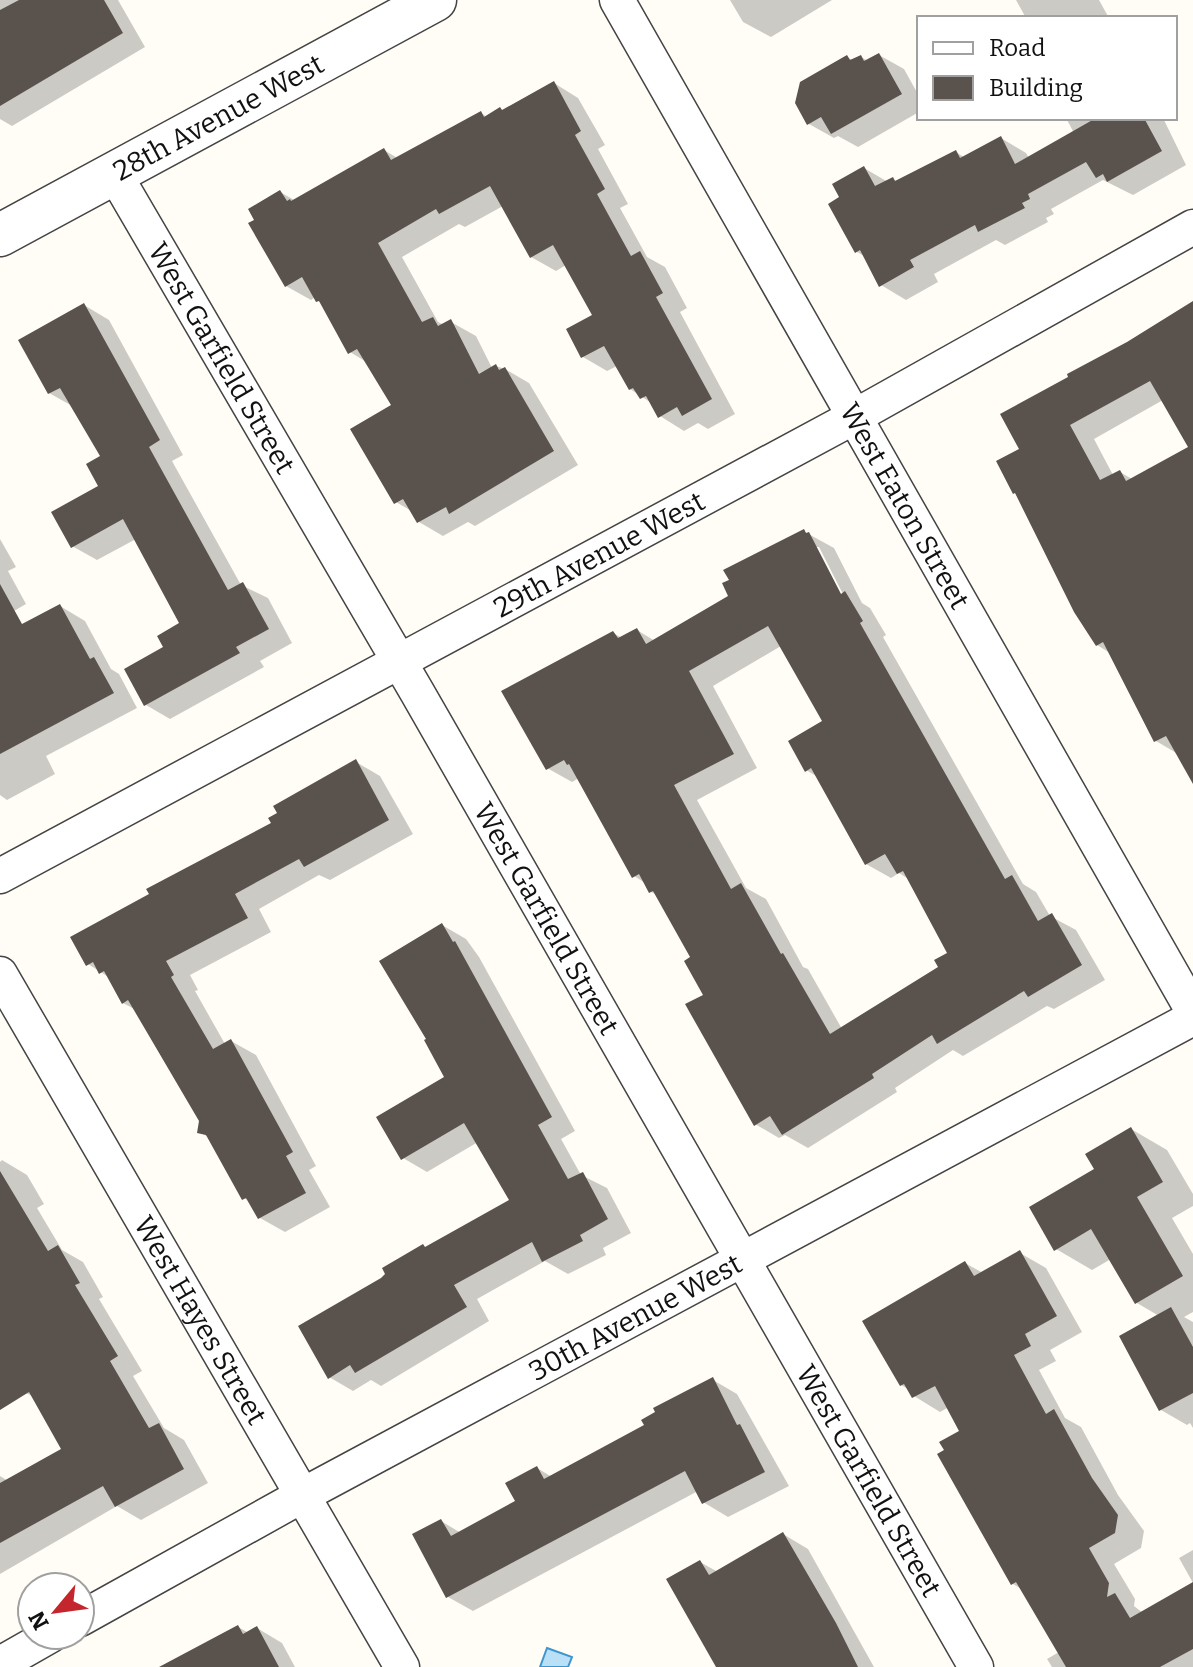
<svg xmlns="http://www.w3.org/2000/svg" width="1193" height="1667" font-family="Bitter,serif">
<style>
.water{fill:#b9e0f7;stroke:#3f96cf;stroke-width:2}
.shadow{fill:#0003;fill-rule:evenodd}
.building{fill:#5a524d;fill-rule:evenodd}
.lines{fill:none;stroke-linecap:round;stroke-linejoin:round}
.minor-casing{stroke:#444;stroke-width:37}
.tertiary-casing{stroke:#444;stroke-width:45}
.minor{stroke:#fff;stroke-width:34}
.tertiary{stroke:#fff;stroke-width:42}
.labels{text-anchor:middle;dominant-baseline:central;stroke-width:8;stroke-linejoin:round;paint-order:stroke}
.street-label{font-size:28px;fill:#111;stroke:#fff}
</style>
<rect width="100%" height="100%" fill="#fffdf5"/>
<path class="water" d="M547,1648L572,1657L568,1667H540Z"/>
<path class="shadow" d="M0,0H118L145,47L12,126L0,119Z
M730,0H832L771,37L743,22Z
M1016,0H1099L1109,18H1026Z
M879,55L904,69L919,96V112L858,147L838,136L834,138L809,124L847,57L854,61L861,57L868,61Z
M554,83L578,98L605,145L598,149L628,204L620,208L647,257L665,267L687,308L680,312L735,414L708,429L698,423L684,431L660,416L653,404L630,389L617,366L607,371L583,357L594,316L566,265L556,271L531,257L503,206L465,227L459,224L402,257L438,322L444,325L451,322L476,336L492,368L496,366L505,369L529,383L578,465L475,526L468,522L443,536L419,522L413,512L396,502L394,406L368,363L350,352L322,304L315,297L311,300L286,286L280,192L296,201L384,150L399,159L481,113L487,117L503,111Z
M1066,118H1163L1186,165L1133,195L1103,180L1051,209L1054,214L1046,218L1048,222L1005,245L996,240L934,274L938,282L906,300L881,285L866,257L857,252L842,198L864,168L888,182L893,179L898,182L956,152L965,158L1001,138L1026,153L1029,158L1074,133Z
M84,305L109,320L183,455L172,461L241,585L268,598L292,643L260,661L264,667L170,719L146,705L166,648L182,624L136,539L97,560L72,546L101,487L102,457L74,407L49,393Z
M1193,309V780L1178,754L1156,741L1110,653L1097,645L1021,450ZM1163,400L1190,447L1132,479L1120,472L1113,475L1094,439Z
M803,531L834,548L862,603L870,608L886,635L883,637L1023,884L1036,892L1050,916L1076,930L1105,980L1054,1009L1047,1006L963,1056L953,1050L895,1088L897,1092L808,1148L785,1135L779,1138L755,1124L692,958L658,895L651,892L647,884L634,876L579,778L572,782L547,768L613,633L622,638L637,630L655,641L731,597ZM815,547H819L847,602L844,604ZM781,646L824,722L806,770L818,777L866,864L891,878L899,873L910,880L949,954L941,967L842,1029L808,969L803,967L766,899L746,888L697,800L757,768L713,686Z
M0,539L16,567L8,571L26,604L0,619Z
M60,606L85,621L111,669L119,674L137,708L46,756L55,774L7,800L0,795V711Z
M356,762L380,776L413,834L330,880L319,875L259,909L271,932L190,975L198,990L195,991L225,1044L231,1041L256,1055L316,1166L309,1170L330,1207L285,1232L260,1218L252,1203L244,1198L210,1138L199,1132L201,1121L136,1010L123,1003L110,978L88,964Z
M442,925L466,939L479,957L575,1131L561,1139L581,1175L607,1188L631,1233L603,1248L606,1255L568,1274L545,1261L477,1299L489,1321L381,1386L371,1380L353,1391L329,1377L382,1280L427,1248L512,1201L478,1142L427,1172L403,1158L447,1078Z
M1131,1129L1167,1150L1193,1194V1206L1172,1218L1193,1254V1312L1184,1317L1193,1322V1428L1190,1423L1187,1425L1161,1410L1159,1316L1137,1303L1111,1259L1092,1270L1056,1249L1097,1169Z
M2,1160L27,1175L44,1204L37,1208L62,1250L83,1262L103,1297L99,1299L142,1371L133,1376L164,1428L184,1440L208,1483L141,1520L117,1506L0,1574V1476L8,1481L64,1450L34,1397L26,1393L0,1347V1162Z
M1020,1253L1046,1268L1082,1332L1050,1350L1056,1361L1039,1370L1065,1418L1081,1427L1118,1495L1144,1531L1141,1548L1114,1564L1135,1599L1134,1606L1143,1613L1193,1585V1667H1052L1047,1659L1059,1652L1023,1590L1013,1584L962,1432L949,1407L940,1412L914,1396L910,1390L901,1385L965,1263L983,1273Z
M713,1380L737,1394L789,1486L728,1517L703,1502L698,1491L473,1611L448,1597L441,1521L461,1533L518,1502L537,1468L552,1477L646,1426Z
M783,1534L808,1549L874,1667H718L700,1562L718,1572Z
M1193,1550V1583L1179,1558Z
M238,1627L249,1633L257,1628L282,1643L295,1667H189Z"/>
<path class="building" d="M19,0H104L123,33L0,106V10Z
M879,53L902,94L831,134L821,117L807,125L795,103L800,82L847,55L850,60L861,55L864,61Z
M554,81L581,131L575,135L605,189L597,194L631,256L640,251L663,293L656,297L712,399L682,416L677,407L658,418L646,396L640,399L633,388L629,390L604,346L581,358L566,329L592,315L553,245L530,258L490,186L439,214L436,209L378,243L422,322L433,317L438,326L451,319L479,374L496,364L499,370L505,367L554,451L449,514L446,507L417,523L403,499L394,504L350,429L391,405L357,349L348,354L319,301L316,302L302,277L285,287L248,223L254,220L248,209L280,190L287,201L290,199L291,201L384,148L391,160L481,111L484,117L500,107L502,110Z
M1096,118H1144L1162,151L1107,182L1103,174L1096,178L1086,162L1028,194L1030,199L1022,203L1025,208L978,232L975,225L910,260L914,267L879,287L860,250L855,253L828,204L839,197L832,184L864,166L875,186L893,177L895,181L956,150L960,158L1001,136L1015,164Z
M1193,301V784L1166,736L1154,742L1103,642L1096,646L1074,612L1015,493L1013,494L996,461L1019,449L1000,414L1068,377L1067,374L1127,342ZM1150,381L1188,447L1126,481L1120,470L1100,480L1070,425Z
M84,303L160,440L149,447L228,590L243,582L269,629L236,647L240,653L144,706L124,669L163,647L157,636L179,623L123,519L71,548L51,512L98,486L86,464L100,456L60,388L48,394L18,340Z
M804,529L806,533L809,532L841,594L845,591L863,621L860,623L1005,879L1012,875L1038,921L1052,913L1082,965L1028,997L1024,991L937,1044L932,1035L872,1074L874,1078L782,1135L770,1116L754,1126L685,1004L703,995L684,961L690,957L653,891L649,893L639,874L632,878L569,764L567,765L564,760L546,770L501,691L613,631L618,638L637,628L646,644L728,596L722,583L729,580L723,570ZM768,626L822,721L788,741L805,772L811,768L865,865L885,854L897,874L903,871L947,953L934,960L938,967L830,1034L783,953L781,954L741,883L731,889L674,785L734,754L689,671Z
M0,584L22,624L60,604L90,659L94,657L114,693L0,754Z
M356,759L389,820L304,867L299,859L235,894L248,918L166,961L174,975L171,977L213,1049L231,1039L293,1152L286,1156L306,1193L258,1219L246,1198L242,1200L206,1135L197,1133L199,1121L128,1000L122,1004L104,971L99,974L93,962L86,966L70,937L149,894L146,889L271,823L268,818L277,813L273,806Z
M442,923L453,942L455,941L552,1117L538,1125L568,1179L583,1172L608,1219L580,1235L583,1241L542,1262L532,1242L454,1285L467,1307L355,1373L350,1365L328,1379L298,1326L381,1278L385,1274L382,1268L423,1244L425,1247L509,1200L464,1123L401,1160L376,1117L444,1077L424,1040L426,1039L379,961Z
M1131,1127L1163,1182L1137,1197L1183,1276L1135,1304L1091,1229L1054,1251L1029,1207L1094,1169L1085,1154Z
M0,1171L48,1251L58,1245L80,1283L75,1285L118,1356L110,1361L149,1428L159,1423L184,1469L115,1507L103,1486L0,1543V1483L61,1449L29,1392L0,1410Z
M1020,1250L1057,1316L1025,1334L1031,1346L1014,1355L1046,1414L1054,1409L1092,1478L1118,1515L1115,1533L1089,1548L1109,1583L1107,1597L1115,1593L1130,1618L1193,1582V1649L1160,1667H1066L1016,1582L1011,1585L937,1454L944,1450L939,1442L959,1431L935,1386L912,1398L904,1384L900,1386L862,1321L965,1261L974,1276Z
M1171,1307L1193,1347V1393L1159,1411L1119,1336Z
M713,1377L737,1425L740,1424L765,1472L702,1504L685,1471L446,1598L412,1534L441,1519L451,1536L515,1501L505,1483L537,1466L544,1479L644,1425L641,1420L655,1412L653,1408Z
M783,1532L836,1623L858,1667H716L666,1579L700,1560L709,1575Z
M238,1625L243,1634L257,1626L279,1667H159Z"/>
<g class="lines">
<defs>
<g id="minor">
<path id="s1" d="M617,0L1193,1011"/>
<path id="s2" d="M114,173L417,692L976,1667"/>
<path id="s3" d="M0,876L854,417L1193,227"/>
<path id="s4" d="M0,974L402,1667"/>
<path id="s5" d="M80,1619L303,1495L1193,1018"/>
<path d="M0,1664L51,1635"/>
</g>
<g id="tertiary">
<path id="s6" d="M0,235L435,0"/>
</g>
</defs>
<use href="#minor" class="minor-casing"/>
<use href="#tertiary" class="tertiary-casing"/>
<use href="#minor" class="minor"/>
<use href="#tertiary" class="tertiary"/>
</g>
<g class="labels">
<g class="street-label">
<text stroke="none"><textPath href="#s6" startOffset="248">28th Avenue West</textPath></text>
<text stroke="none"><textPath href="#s2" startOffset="214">West Garfield Street</textPath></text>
<text stroke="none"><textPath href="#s1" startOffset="582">West Eaton Street</textPath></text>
<text stroke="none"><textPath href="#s3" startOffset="680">29th Avenue West</textPath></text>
<text stroke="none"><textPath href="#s2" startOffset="862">West Garfield Street</textPath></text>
<text stroke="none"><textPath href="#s5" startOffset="632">30th Avenue West</textPath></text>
<text stroke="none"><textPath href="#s4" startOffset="400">West Hayes Street</textPath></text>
<text stroke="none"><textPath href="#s2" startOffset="1510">West Garfield Street</textPath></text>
</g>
</g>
<rect x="917" y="16" width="260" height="104" fill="#ffffff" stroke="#a0a0a0" stroke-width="2"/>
<rect x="933" y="42" width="40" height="12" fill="#ffffff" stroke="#a0a0a0" stroke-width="2"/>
<text x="989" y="56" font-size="24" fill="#111111">Road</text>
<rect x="933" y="76" width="40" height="24" fill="#5a524d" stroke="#a0a0a0" stroke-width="2"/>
<text x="989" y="96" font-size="24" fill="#111111">Building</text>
<g transform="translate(56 1611) rotate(241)"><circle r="38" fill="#ffffff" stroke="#a0a0a0" stroke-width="2"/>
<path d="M0-6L14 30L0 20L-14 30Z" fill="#c4262e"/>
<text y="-12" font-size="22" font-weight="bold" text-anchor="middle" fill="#111111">N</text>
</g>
</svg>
